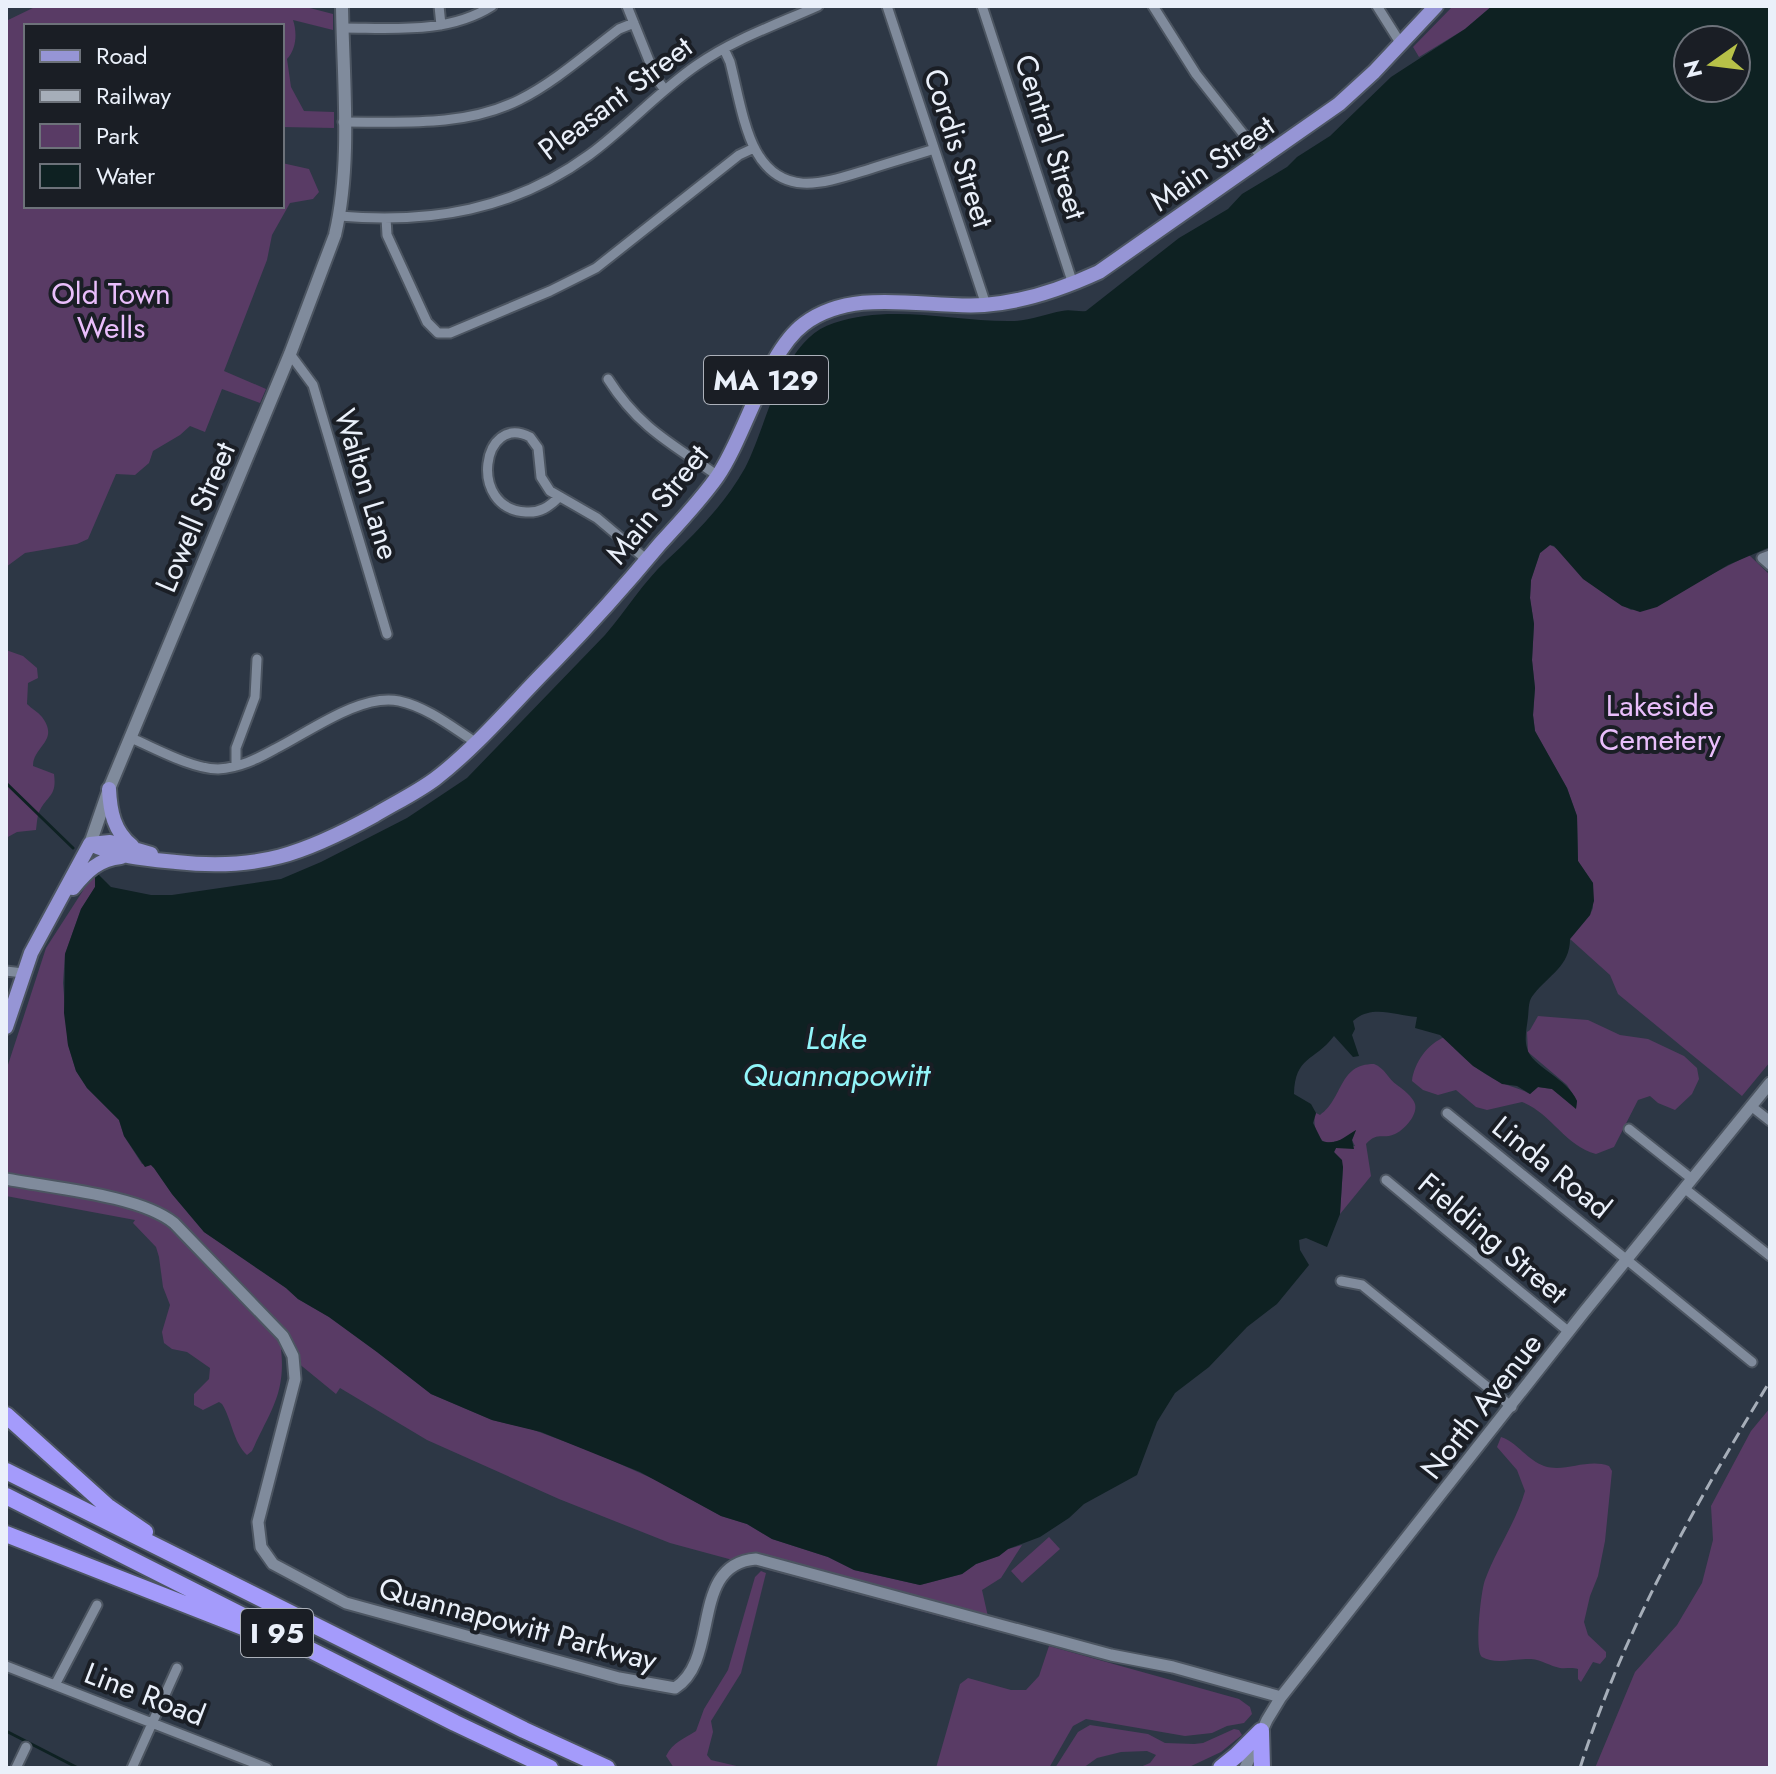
<svg xmlns="http://www.w3.org/2000/svg" width="1776" height="1774" font-family="Jost,sans-serif">
<style>
.green{fill:#593b65}
.water{fill:#0e2122;fill-rule:evenodd}
.lines{fill:none;stroke-linecap:round;stroke-linejoin:round}
.stream{stroke:#0e2122;stroke-width:3}
.minor-casing{stroke:#4c5561;stroke-width:13}
.tertiary-casing{stroke:#4c5561;stroke-width:15}
.secondary-casing{stroke:#4c5561;stroke-width:16}
.primary-casing{stroke:#4c5561;stroke-width:18}
.motorway-casing{stroke:#4c5561;stroke-width:20}
.minor{stroke:#808b9c;stroke-width:9}
.tertiary{stroke:#808b9c;stroke-width:11}
.secondary{stroke:#808b9c;stroke-width:12}
.primary{stroke:#9695d5;stroke-width:14}
.motorway{stroke:#a49bfb;stroke-width:16}
.rail{stroke:#a6aeb9;stroke-width:3;stroke-dasharray:12 6;stroke-linecap:butt}
.labels{text-anchor:middle;dominant-baseline:central;stroke-width:8;stroke-linejoin:round;paint-order:stroke}
.shield{fill:#1a1e25;stroke:#acb1ba;stroke-width:2}
.shield-label{font-size:28px;font-weight:bold;fill:#eaf0fa}
.street-label{font-size:30px;fill:#eaf0fa;stroke:#1a1e25}
.park-label{font-size:30px;fill:#e9befb;stroke:#1a1e25}
.water-label{font-size:32px;font-style:italic;fill:#92f5fa;stroke:#1a1e25}
</style>
<rect width="100%" height="100%" fill="#2d3745"/>
<path class="green" d="M37,6H302L333,14V30L293,20C297,32 297,48 287,59L291,87L304,111L334,112V128L282,127V26H26V206H282V163L309,169L319,192L313,199L290,203L272,235L267,260L224,371L266,389L260,403L222,389L205,432L190,426L180,435L153,451L149,463L135,475L116,474L88,539L77,544L25,553L6,567V21Z
M1453,6H1492L1465,29L1419,57L1413,47Z
M1550,545C1563,550 1569,562 1578,571C1593,587 1612,600 1631,610L1668,600L1683,589L1749,555L1770,575V1062L1742,1096L1618,994L1610,975L1570,939L1590,915L1593,908V883L1578,861L1577,816L1567,788L1535,731L1533,715L1535,688L1532,660L1534,624L1530,598L1531,580L1540,553Z
M6,650L23,656L37,668L38,678L28,683L27,704C32,709 38,712 42,717C60,741 33,746 33,766L54,774C57,796 48,795 40,810C37,815 37,824 36,830L17,832L6,838Z
M93,875H95V887L81,909L65,954L63,983L68,1045L76,1071L87,1088L119,1120L124,1136L142,1164L151,1165L154,1168L172,1194L204,1232L286,1288L298,1299L329,1317L377,1352L431,1394L492,1420L531,1429L593,1452L658,1481L721,1516L747,1524L772,1539L828,1557L854,1570L920,1585L962,1574L976,1564L999,1556L1008,1549L1022,1545L1001,1578L982,1590L991,1630L670,1543L559,1499L427,1440L340,1388L336,1394L281,1349C286,1394 270,1411 252,1451L247,1455C233,1442 232,1420 222,1404L219,1402L203,1410L194,1405V1394L209,1379L210,1368L187,1352L172,1349L164,1343L162,1332L170,1305L163,1287L159,1257L156,1247L133,1223L135,1220L6,1196V1071L46,948Z
M1538,1016L1588,1020L1620,1035L1648,1039L1684,1056L1697,1068L1699,1079L1692,1094L1675,1110L1658,1103L1650,1096L1638,1100L1614,1147L1596,1154C1565,1146 1551,1113 1522,1102L1487,1110L1476,1107L1456,1090L1438,1095L1423,1090L1412,1081C1414,1063 1428,1043 1445,1037C1457,1054 1482,1074 1500,1082C1510,1087 1520,1088 1530,1094L1538,1087L1552,1089L1576,1108L1577,1101L1567,1085L1528,1052L1527,1032L1530,1030Z
M1374,1064C1385,1068 1388,1079 1397,1085C1403,1089 1413,1097 1415,1104C1418,1115 1404,1130 1395,1134C1382,1140 1378,1131 1366,1144L1371,1176L1340,1214L1343,1167L1334,1152L1336,1148L1355,1146L1352,1140L1356,1130L1344,1140L1325,1143C1316,1136 1312,1123 1316,1113L1320,1115C1344,1098 1338,1064 1374,1064Z
M1770,1408V1768H1595L1635,1672L1677,1625L1702,1583L1713,1540L1711,1506L1751,1431Z
M1501,1437C1517,1442 1527,1460 1544,1466C1565,1473 1587,1458 1609,1466L1612,1471L1605,1541L1598,1576L1590,1596L1584,1622L1588,1635L1606,1652V1657L1600,1664L1593,1662L1581,1682L1578,1679V1669C1571,1667 1566,1669 1560,1668C1550,1666 1542,1660 1531,1659C1516,1658 1495,1665 1482,1657C1474,1652 1481,1590 1485,1580C1496,1550 1516,1522 1525,1491L1517,1470L1497,1447Z
M1049,1537L1060,1549L1022,1583L1011,1571Z
M761,1571L766,1573L741,1673L711,1721L713,1732L707,1755L711,1760L745,1768H674L666,1756C673,1742 684,1739 696,1731L704,1709L728,1670L755,1577Z
M1049,1646L1239,1699L1250,1707L1252,1714L1244,1723L1227,1726L1212,1733L1185,1736L1086,1719L1073,1726L1049,1768H936L960,1684L968,1678L1011,1690H1026L1039,1676Z
M1090,1725L1148,1734L1165,1743L1194,1744L1203,1743L1234,1729L1239,1730L1242,1735L1221,1752L1187,1768H1138L1150,1763L1156,1755L1147,1751L1121,1752L1097,1758L1083,1768H1055L1078,1732Z"/>
<path class="water" d="M1492,6H1770V547L1728,565L1657,607L1640,612L1622,606L1583,579L1554,546L1550,545L1540,553L1531,580L1530,598L1534,624L1532,660L1535,688L1533,715L1535,731L1567,788L1577,816L1578,861L1593,883L1594,901L1590,915L1570,939C1570,966 1549,975 1534,994C1528,1000 1529,1009 1528,1017C1527,1027 1524,1038 1527,1048C1531,1067 1568,1078 1577,1101L1576,1109L1552,1089L1538,1087L1530,1094L1517,1086L1502,1084L1473,1066L1440,1035L1415,1028L1417,1017C1395,1015 1371,1004 1353,1021L1355,1029L1352,1035L1359,1056L1353,1057L1334,1036C1314,1062 1295,1056 1294,1094L1311,1104L1316,1113L1313,1123L1322,1141C1337,1146 1345,1136 1356,1130L1352,1140L1354,1149L1336,1148L1334,1152L1342,1160L1343,1167L1340,1214L1327,1247L1306,1238L1299,1240L1300,1250L1309,1265L1277,1304L1247,1327L1209,1367L1175,1393L1157,1422L1137,1475L1084,1504L1069,1518L1040,1537L1008,1549L999,1556L976,1564L962,1574L920,1585L854,1570L828,1557L772,1539L747,1524L721,1516L640,1472L541,1432L492,1420L431,1394L377,1352L329,1317L298,1299L286,1288L204,1232L172,1194L154,1168L151,1165L145,1167L124,1136L119,1120L87,1088L76,1071L68,1045L64,1013L65,954L81,909L95,887V875H99L111,887L151,895H172L281,879L321,862L407,818L467,778L605,635C626,611 643,582 667,560C696,533 725,504 745,468C768,424 781,339 834,323C890,304 951,321 1008,321C1026,322 1045,314 1062,311C1070,309 1078,312 1086,311L1179,238L1228,209L1242,194L1287,167L1297,157L1330,136L1391,77L1465,29ZM1688,40H1736V88H1688Z"/>
<g class="lines">
<path class="stream" d="M6,783L73,848
M6,1731L78,1768"/>
<defs>
<path id="minor" d="M439,6L441,25
M627,6L656,78L665,90
M887,6L986,305
M982,6L1073,284
M1153,6L1196,74L1263,159
M1377,6L1401,44
M343,28C393,28 448,34 492,6
M724,49L730,62C737,89 743,127 756,151C783,200 827,182 870,169C891,162 913,156 934,149
M343,122C402,122 465,127 519,100C555,82 587,53 619,29L634,23
M339,216C430,224 514,210 589,155C627,127 659,91 697,65C734,39 778,24 818,6
M386,218L387,235L427,322L438,333H450L550,291L596,268L739,155L754,148
M290,354L313,385L387,634
M608,379C639,428 672,444 718,476
M559,497C549,507 540,513 526,512C467,509 482,412 530,437L538,448L541,477L550,491L597,518L647,560
M1770,555L1762,558L1770,565
M131,738C155,748 192,769 218,769C239,768 257,759 275,749C309,732 361,693 399,701C427,707 452,727 475,742
M236,766V748L255,697L257,659
M6,971L23,973
M1751,1106L1770,1121
M1447,1113L1752,1362
M1629,1129L1692,1179
M1386,1180L1569,1332
M1684,1188L1770,1256
M1341,1281L1362,1285L1512,1407
M6,1666L267,1768
M55,1685L97,1605
M16,1768L26,1747
M132,1768L177,1668"/>
<path id="tertiary" d="M6,1179C52,1188 139,1195 174,1223L283,1336L293,1356L295,1379L258,1522L261,1547L273,1564L346,1603L619,1678L675,1688C721,1659 689,1564 756,1559L1111,1655L1173,1667L1281,1697
M1245,1768L1267,1720L1281,1697L1584,1312L1770,1083"/>
<path id="secondary" d="M90,844L109,789L290,354L335,235C352,163 343,79 342,6"/>
<path id="primary" d="M109,789C110,812 114,831 132,846
M90,844C118,857 145,859 176,862C258,871 304,854 375,815C395,803 416,793 435,779C478,746 515,701 553,663C590,625 625,586 659,545C679,523 700,501 717,477C746,435 766,352 804,324C854,286 927,309 984,305C1025,302 1062,289 1099,272L1339,104L1374,72L1436,6
M90,844L110,842L151,854
M73,888C87,871 99,859 121,857
M6,1027L31,953L90,844"/>
<path id="motorway" d="M6,1415L107,1506L145,1532
M6,1471L524,1730L607,1768
M6,1496L455,1723L550,1768
M6,1534L243,1627
M1261,1731L1262,1768
M1221,1768L1237,1755L1261,1731"/>
</defs>
<use href="#minor" class="minor-casing"/>
<use href="#tertiary" class="tertiary-casing"/>
<use href="#secondary" class="secondary-casing"/>
<use href="#primary" class="primary-casing"/>
<use href="#motorway" class="motorway-casing"/>
<use href="#minor" class="minor"/>
<use href="#tertiary" class="tertiary"/>
<use href="#secondary" class="secondary"/>
<use href="#primary" class="primary"/>
<use href="#motorway" class="motorway"/>
<path class="rail" d="M1580,1768C1624,1629 1695,1505 1770,1381"/>
</g>
<g class="labels">
<g class="shield">
<rect x="704" y="356" width="124" height="48" rx="6"/>
<rect x="241" y="1609" width="72" height="48" rx="6"/>
</g>
<g class="shield-label">
<text x="766" y="380">MA 129</text>
<text x="277" y="1633">I 95</text>
</g>
<g class="street-label">
<text transform="translate(615 98) rotate(-37)">Pleasant Street</text>
<text transform="translate(1051 137) rotate(72)">Central Street</text>
<text transform="translate(959 148) rotate(72)">Cordis Street</text>
<text transform="translate(1212 163) rotate(-35)">Main Street</text>
<text transform="translate(367 484) rotate(73)">Walton Lane</text>
<text transform="translate(657 504) rotate(-51)">Main Street</text>
<text transform="translate(195 517) rotate(-67)">Lowell Street</text>
<text transform="translate(1552 1167) rotate(39)">Linda Road</text>
<text transform="translate(1493 1238) rotate(40)">Fielding Street</text>
<text transform="translate(1481 1406) rotate(-52)">North Avenue</text>
<text transform="translate(518 1624) rotate(15)">Quannapowitt Parkway</text>
<text transform="translate(145 1694) rotate(21)">Line Road</text>
</g>
<g class="park-label">
<text x="111" y="293">Old Town<tspan x="111" dy="34">Wells</tspan></text>
<text x="1660" y="705">Lakeside<tspan x="1660" dy="34">Cemetery</tspan></text>
</g>
<g class="water-label">
<text x="836" y="1038">Lake<tspan x="836" dy="37">Quannapowitt</tspan></text>
</g>
</g>
<rect width="1776" height="1774" fill="none" stroke="#eaf0fa" stroke-width="16"/>
<rect x="24" y="24" width="260" height="184" fill="#1a1e25" stroke="#6d727a" stroke-width="2"/>
<rect x="40" y="50" width="40" height="12" fill="#9695d5" stroke="#6d727a" stroke-width="2"/>
<text x="96" y="64" font-size="24" fill="#eaf0fa">Road</text>
<rect x="40" y="90" width="40" height="12" fill="#a6aeb9" stroke="#6d727a" stroke-width="2"/>
<text x="96" y="104" font-size="24" fill="#eaf0fa">Railway</text>
<rect x="40" y="124" width="40" height="24" fill="#593b65" stroke="#6d727a" stroke-width="2"/>
<text x="96" y="144" font-size="24" fill="#eaf0fa">Park</text>
<rect x="40" y="164" width="40" height="24" fill="#0e2122" stroke="#6d727a" stroke-width="2"/>
<text x="96" y="184" font-size="24" fill="#eaf0fa">Water</text>
<g transform="translate(1712 64) rotate(256)"><circle r="38" fill="#1a1e25" stroke="#6d727a" stroke-width="2"/>
<path d="M0-6L14 30L0 20L-14 30Z" fill="#b7c148"/>
<text y="-12" font-size="22" font-weight="bold" text-anchor="middle" fill="#eaf0fa">N</text>
</g>
</svg>
